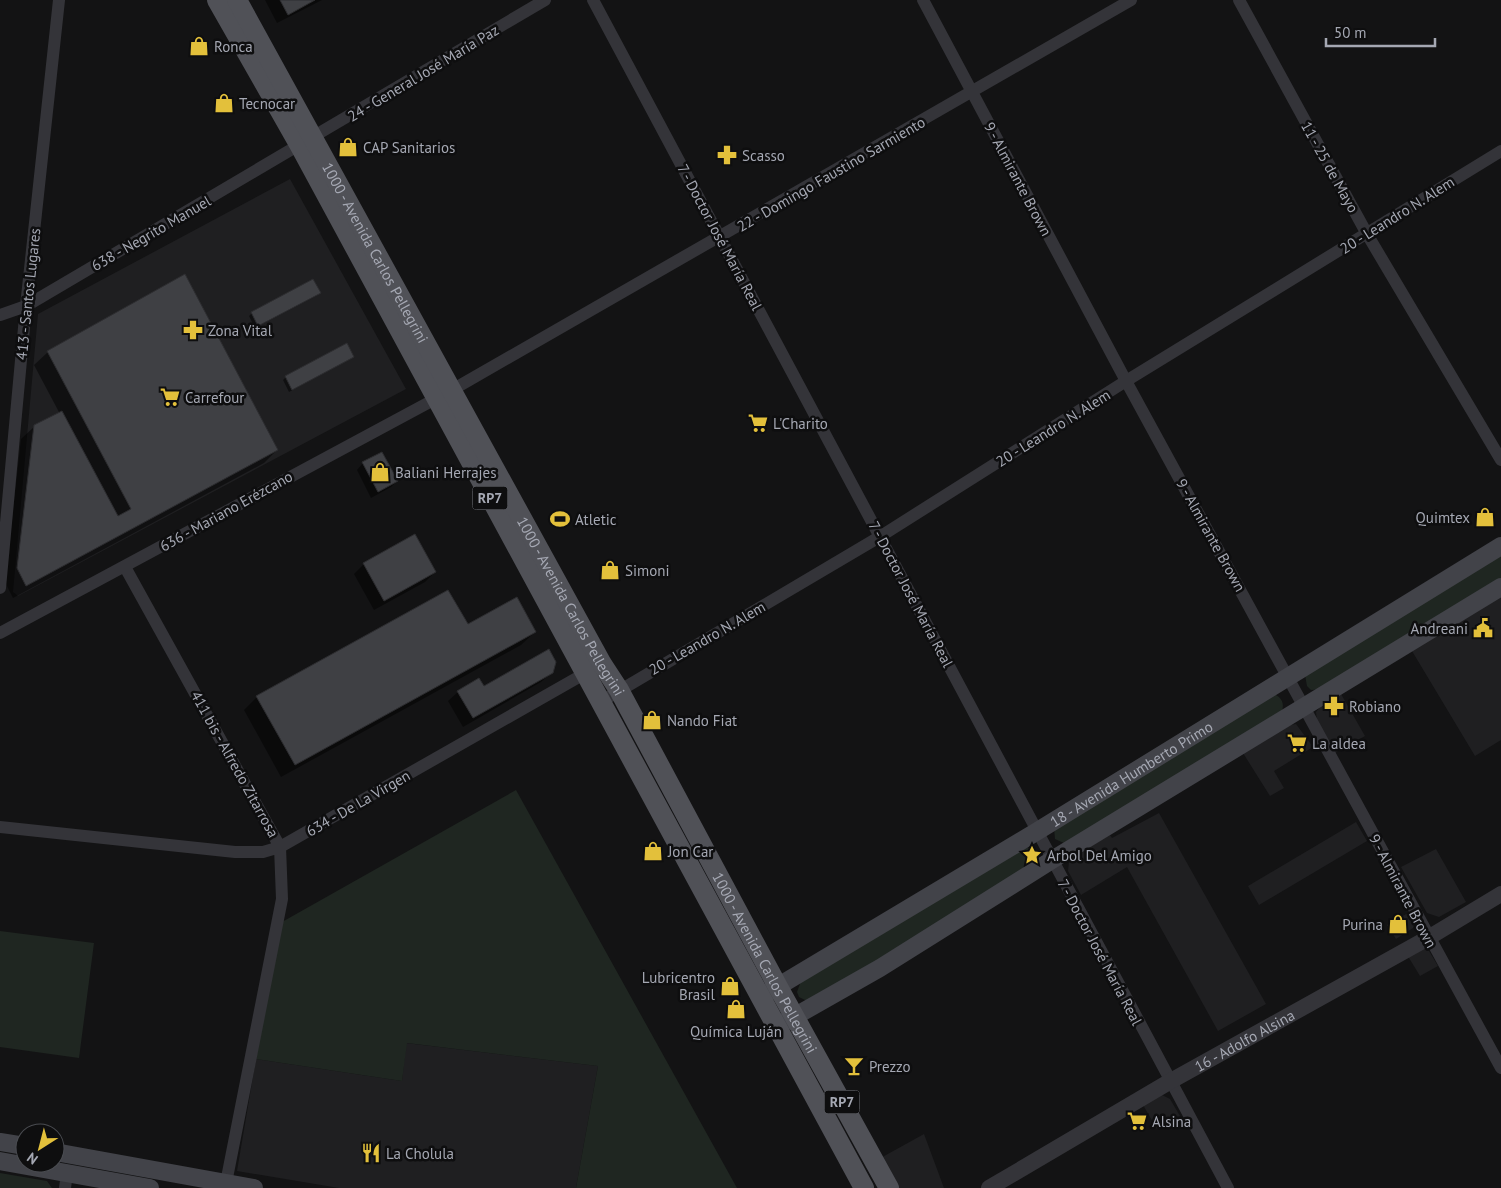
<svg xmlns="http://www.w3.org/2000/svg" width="1501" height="1188" font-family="'PT Sans',sans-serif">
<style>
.built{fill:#1f1f21}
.green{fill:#1f2621}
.shadow{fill:#0007}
.building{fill:#3f4044;stroke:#2d2d30}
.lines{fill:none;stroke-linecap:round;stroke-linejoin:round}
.minor{stroke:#343439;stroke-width:12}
.tertiary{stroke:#343439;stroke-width:16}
.secondary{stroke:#424349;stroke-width:18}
.primary{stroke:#505157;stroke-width:20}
.labels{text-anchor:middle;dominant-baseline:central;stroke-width:5;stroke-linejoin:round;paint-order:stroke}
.shield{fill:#0e0e0f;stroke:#787a82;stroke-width:1}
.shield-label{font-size:14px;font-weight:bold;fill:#a5a8b3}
.poi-label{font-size:15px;fill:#a5a8b3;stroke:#0e0e0f;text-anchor:start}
.street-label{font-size:15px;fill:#a5a8b3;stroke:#0e0e0f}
</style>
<rect width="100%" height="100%" fill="#131314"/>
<path class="built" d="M290,179L406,389L18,596L13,592L38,314Z
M1501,596V740L1475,756L1412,651Z
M1341,694L1365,736L1335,753L1317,721L1316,712L1321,706Z
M1296,724L1313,747L1274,771L1284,788L1270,796L1243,753L1290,725Z
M1159,813L1266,1004L1218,1031L1127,867L1081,895L1068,871L1069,862L1076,855L1110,835L1112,838Z
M1356,822L1367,841L1259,905L1248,886Z
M1436,849L1466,902L1439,917L1427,913L1401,867Z
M1408,913L1414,925L1413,928L1396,939L1387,925Z
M1423,947L1429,951L1438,966L1420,976L1406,953Z
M406,1043L598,1066L576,1188H339L237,1171L256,1059L402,1081Z
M1162,1095L1170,1099L1180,1116L1157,1129L1143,1105Z
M924,1134L944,1188H893L877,1160Z"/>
<path class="green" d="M1501,553V578L1323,689L1311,690L1307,686L1305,675Z
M1271,693C1280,696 1285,701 1282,711L1066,844L1055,839L1054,828Z
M516,790L737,1188H576L598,1066L407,1043L402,1081L256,1059L282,922Z
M1024,846C1033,849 1038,853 1035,863L809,1002L799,997L797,992L801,981Z
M0,931L94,943L79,1058L0,1047Z
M0,1173L47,1181L52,1188H0Z"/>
<path class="shadow" d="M265,0H322L277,23Z
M313,281L319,293L316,296L255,328L249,316L252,313Z
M48,352L277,450L264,463L13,598L5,582L21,439L35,426L60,414L34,365Z
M353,357L289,392L283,380L286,377Z
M363,463L397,481L391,487L371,498L357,470Z
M364,564L435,572L425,582L374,610L354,574Z
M467,626L535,632L521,645L281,777L244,710L257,697Z
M552,672L541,682L463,727L448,701L458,692Z"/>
<path class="building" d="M280,0H315L288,15Z
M185,274L278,450L26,586L17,568L34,425L62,411L118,516L131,509L47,351Z
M313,279L321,293L258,326L251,312Z
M347,343L354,357L292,390L285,376Z
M382,452L398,481L378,492L362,462Z
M415,534L436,572L384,601L363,563Z
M448,590L468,624L517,597L536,632L295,765L256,696Z
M549,649L556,662L553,673L473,718L457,691L479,678L484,686Z"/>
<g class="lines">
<path class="minor" d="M593,0L1228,1188
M923,0L1126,381L1501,1068
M1239,0L1367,234L1501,460
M0,315L26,306L545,0
M125,567L280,847L282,899L225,1188
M0,588L26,306L59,0
M0,633L452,390L1131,0
M602,701L881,536L1126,381L1501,151
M0,827L235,852H263L280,847L591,670
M65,1188L67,1173"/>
<path class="tertiary" id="s1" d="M989,1188L1169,1082L1428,938L1501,894"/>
<g class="secondary">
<path id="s2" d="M767,993L1036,832L1501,546"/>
<path d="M783,1023L880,968L1052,860L1501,587"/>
<path d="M0,1142L25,1146"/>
<path d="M55,1152L254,1188"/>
<path d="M0,1161L150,1188"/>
</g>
<g class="primary">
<path d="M217,0L300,146L864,1188"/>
<path id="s3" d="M237,0L602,664L619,690L778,987L889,1188"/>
</g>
</g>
<defs>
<symbol id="shop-bare" viewBox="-9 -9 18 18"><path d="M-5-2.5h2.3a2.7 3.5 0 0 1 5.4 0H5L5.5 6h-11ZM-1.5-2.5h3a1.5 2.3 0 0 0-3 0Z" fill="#e3c03b" stroke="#0e0e0f" stroke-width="2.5" paint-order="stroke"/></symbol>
<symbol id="pharmacy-bare" viewBox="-9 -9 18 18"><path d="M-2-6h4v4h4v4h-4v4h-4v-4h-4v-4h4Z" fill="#e3c03b" stroke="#0e0e0f" stroke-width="2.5" paint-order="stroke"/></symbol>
<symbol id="supermarket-bare" viewBox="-9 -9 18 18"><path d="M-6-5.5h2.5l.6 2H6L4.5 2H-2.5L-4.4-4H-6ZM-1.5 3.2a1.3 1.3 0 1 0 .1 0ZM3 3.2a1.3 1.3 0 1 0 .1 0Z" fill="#e3c03b" stroke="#0e0e0f" stroke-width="2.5" paint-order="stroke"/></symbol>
<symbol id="stadium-bare" viewBox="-9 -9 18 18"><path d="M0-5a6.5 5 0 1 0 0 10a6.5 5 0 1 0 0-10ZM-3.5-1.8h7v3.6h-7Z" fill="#e3c03b" stroke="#0e0e0f" stroke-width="2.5" paint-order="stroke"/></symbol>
<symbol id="civic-bare" viewBox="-9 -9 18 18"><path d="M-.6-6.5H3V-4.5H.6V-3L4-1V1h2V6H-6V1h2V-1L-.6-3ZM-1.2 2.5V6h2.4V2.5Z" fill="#e3c03b" stroke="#0e0e0f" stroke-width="2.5" paint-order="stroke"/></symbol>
<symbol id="sight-bare" viewBox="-9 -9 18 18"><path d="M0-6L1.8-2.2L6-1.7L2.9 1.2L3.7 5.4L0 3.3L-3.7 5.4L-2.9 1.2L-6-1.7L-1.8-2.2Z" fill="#e3c03b" stroke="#0e0e0f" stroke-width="2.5" paint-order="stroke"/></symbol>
<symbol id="bar-bare" viewBox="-9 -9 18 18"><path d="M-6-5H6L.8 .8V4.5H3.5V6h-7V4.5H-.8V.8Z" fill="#e3c03b" stroke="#0e0e0f" stroke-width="2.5" paint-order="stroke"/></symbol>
<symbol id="restaurant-bare" viewBox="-9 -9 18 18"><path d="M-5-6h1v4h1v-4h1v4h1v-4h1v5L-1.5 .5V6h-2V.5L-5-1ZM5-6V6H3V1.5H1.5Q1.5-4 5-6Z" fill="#e3c03b" stroke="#0e0e0f" stroke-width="2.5" paint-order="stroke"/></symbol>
</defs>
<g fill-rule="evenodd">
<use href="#shop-bare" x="185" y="32" width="28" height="28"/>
<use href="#shop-bare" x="210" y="89" width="28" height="28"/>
<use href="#shop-bare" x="334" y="133" width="28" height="28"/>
<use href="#pharmacy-bare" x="713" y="141" width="28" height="28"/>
<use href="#pharmacy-bare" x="179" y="316" width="28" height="28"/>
<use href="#supermarket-bare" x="156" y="383" width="28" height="28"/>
<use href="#supermarket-bare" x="744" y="409" width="28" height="28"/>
<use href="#shop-bare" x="366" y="458" width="28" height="28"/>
<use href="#shop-bare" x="1471" y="503" width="28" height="28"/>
<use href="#stadium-bare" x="546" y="505" width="28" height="28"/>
<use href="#shop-bare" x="596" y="556" width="28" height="28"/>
<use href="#civic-bare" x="1469" y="614" width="28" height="28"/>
<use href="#pharmacy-bare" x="1320" y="692" width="28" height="28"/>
<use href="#shop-bare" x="638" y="706" width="28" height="28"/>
<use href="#supermarket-bare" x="1283" y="729" width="28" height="28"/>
<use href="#shop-bare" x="639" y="837" width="28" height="28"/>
<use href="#sight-bare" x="1018" y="841" width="28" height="28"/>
<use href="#shop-bare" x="1384" y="910" width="28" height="28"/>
<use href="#shop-bare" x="716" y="972" width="28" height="28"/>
<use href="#shop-bare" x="722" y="995" width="28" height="28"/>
<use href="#bar-bare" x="840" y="1052" width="28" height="28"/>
<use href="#supermarket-bare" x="1123" y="1107" width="28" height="28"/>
<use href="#restaurant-bare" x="357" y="1139" width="28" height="28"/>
</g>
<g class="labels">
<g class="shield">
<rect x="472.5" y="486.5" width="35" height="23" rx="4"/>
<rect x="824.5" y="1090.5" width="35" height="23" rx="4"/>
</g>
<g class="shield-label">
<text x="490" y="498">RP7</text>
<text x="842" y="1102">RP7</text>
</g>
<g class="poi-label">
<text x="214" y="46">Ronca</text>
<text x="239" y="103">Tecnocar</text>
<text x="363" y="147">CAP Sanitarios</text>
<text x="742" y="155">Scasso</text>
<text x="208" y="330">Zona Vital</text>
<text x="185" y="397">Carrefour</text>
<text x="773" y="423">L'Charito</text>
<text x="395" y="472">Baliani Herrajes</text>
<text x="1470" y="517" text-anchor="end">Quimtex</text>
<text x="575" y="519">Atletic</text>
<text x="625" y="570">Simoni</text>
<text x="1468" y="628" text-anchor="end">Andreani</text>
<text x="1349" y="706">Robiano</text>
<text x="667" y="720">Nando Fiat</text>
<text x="1312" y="743">La aldea</text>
<text x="668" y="851">Jon Car</text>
<text x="1047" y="855">Arbol Del Amigo</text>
<text x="1383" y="924" text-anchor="end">Purina</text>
<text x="715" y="977" text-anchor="end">Lubricentro<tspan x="715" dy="17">Brasil</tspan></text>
<text x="736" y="1031" text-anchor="middle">Química Luján</text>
<text x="869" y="1066">Prezzo</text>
<text x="1152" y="1121">Alsina</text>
<text x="386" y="1153">La Cholula</text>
</g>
<g class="street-label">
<text transform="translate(423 73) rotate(-31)">24 - General José María Paz</text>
<text transform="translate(1330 167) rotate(61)">11 - 25 de Mayo</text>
<text transform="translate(831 174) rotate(-30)">22 - Domingo Faustino Sarmiento</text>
<text transform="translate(1018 179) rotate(62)">9 - Almirante Brown</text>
<text transform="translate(1397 215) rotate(-32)">20 - Leandro N. Alem</text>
<text transform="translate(151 233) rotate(-30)">638 - Negrito Manuel</text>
<text transform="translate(720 237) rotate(62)">7 - Doctor José María Real</text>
<text stroke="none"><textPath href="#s3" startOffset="288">1000 - Avenida Carlos Pellegrini</textPath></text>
<text transform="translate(28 294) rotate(-84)">413 - Santos Lugares</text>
<text transform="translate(1053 428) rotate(-32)">20 - Leandro N. Alem</text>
<text transform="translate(226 511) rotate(-29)">636 - Mariano Erézcano</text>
<text transform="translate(1211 535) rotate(61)">9 - Almirante Brown</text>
<text transform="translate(911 594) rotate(62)">7 - Doctor José María Real</text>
<text stroke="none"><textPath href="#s3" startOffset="692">1000 - Avenida Carlos Pellegrini</textPath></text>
<text transform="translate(707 638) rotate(-30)">20 - Leandro N. Alem</text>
<text transform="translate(235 764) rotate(61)">411 bis - Alfredo Zitarrosa</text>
<text stroke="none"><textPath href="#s2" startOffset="425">18 - Avenida Humberto Primo</textPath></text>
<text transform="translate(358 803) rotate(-30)">634 - De La Virgen</text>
<text transform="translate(1403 891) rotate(62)">9 - Almirante Brown</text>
<text transform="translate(1100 952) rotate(62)">7 - Doctor José María Real</text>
<text stroke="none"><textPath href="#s3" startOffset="1098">1000 - Avenida Carlos Pellegrini</textPath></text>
<text stroke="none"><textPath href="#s1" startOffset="295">16 - Adolfo Alsina</textPath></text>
</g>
</g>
<g transform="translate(40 1148) rotate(216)"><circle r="24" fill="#0e0e0f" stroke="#4a4c51"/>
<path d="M0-4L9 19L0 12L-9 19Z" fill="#e3c03b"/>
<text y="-8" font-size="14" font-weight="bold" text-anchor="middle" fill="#a5a8b3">N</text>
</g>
<path d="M1326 38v8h109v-8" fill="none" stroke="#a5a8b3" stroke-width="2.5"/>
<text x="1334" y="38" font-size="15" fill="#a5a8b3" stroke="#0e0e0f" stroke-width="4" paint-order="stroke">50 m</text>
</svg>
